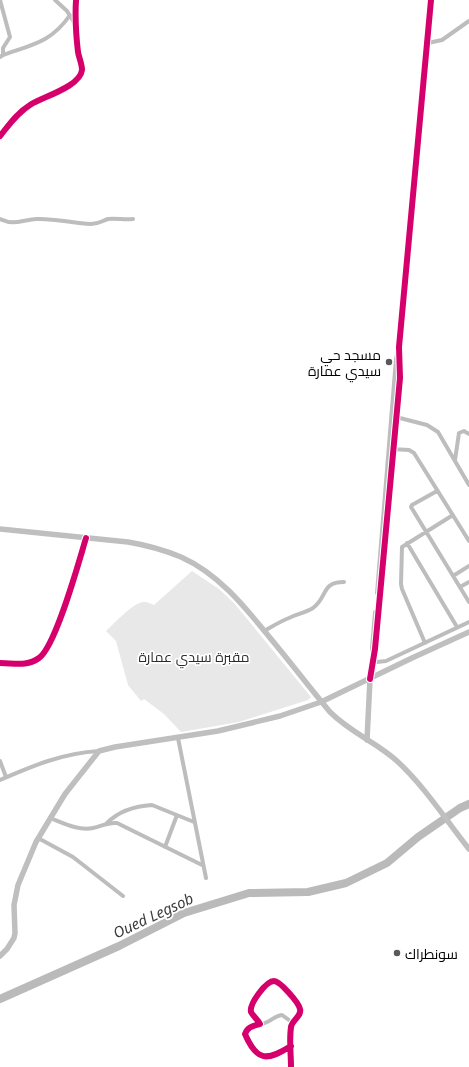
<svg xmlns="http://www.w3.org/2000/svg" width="469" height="1067" font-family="'Noto Sans',Cairo,sans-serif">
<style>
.green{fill:#e8e8e8}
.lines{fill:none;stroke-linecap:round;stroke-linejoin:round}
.river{stroke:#bababa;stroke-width:8}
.street{stroke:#bdbdbd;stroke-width:4}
.secondary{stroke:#bfbfbf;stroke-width:5.5}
.cycleway-casing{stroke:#fff;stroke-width:8}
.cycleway{stroke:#d6006c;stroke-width:6}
.poi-dot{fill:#595959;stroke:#fff;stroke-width:1.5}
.labels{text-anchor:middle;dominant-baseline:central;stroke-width:3.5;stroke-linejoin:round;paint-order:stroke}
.poi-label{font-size:14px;fill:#000;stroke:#fff;text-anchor:end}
.park-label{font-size:14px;fill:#2c2c2c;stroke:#fff}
.water-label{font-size:15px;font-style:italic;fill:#3d3d3d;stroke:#fff}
</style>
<rect width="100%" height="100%" fill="#fff"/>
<path class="green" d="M192,571L219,589L234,603L311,697L308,700L239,722L181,732L164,714L144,699L141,701L128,685L116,641L106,631C114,624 134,601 145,602C148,602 151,604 154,605Z"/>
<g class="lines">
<path class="river" d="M0,999L119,946L184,913L249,893L308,892L346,883L387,863L418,837L460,808L469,804"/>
<path class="street" d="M55,0L67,11L75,24
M428,43L442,40L469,21
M3,55C31,45 52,42 70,15
M0,57L3,55V48L10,37L0,0
M0,136C9,125 17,113 30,105C42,97 80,87 82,70C82,64 79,58 78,52C76,35 75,17 76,0
M0,219C16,226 20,220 36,219C54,218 72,223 91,224C99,224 102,221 108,219C115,218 125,220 133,219
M396,417L427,425L438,432L469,485
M391,449L409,450L414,453L469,541
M455,460L459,433L464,431L469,434
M437,491L412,505L411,507L469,602
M407,543L457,627
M453,576L469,566
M460,587L469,582
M377,593L396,359L398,351
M264,631C273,626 281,621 289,618C297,614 305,613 313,608C328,597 321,582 344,582
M425,643L402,589L401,584L402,547L453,515
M373,653L372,648L375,612
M372,661L377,662L386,661L469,622
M0,663C14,663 27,667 39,658C56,646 79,561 86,538
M370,679L375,649L400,378L399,347L431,0
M178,738L206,878
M0,761L6,777
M0,780C32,766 63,753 99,751
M50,818C63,823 78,831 93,828C102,826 108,822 117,823L202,865
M107,823C118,812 135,806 152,805L194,822
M38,838L73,857L123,896
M165,847L177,815
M260,1024C269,1024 273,1016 282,1015L293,1023
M291,1067C291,1054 289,1040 291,1027C292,1020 302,1016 300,1009C299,1003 280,981 274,981C266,981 249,1004 251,1012C253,1016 258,1020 260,1024C254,1026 248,1026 245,1034C257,1062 267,1061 291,1046"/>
<path class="secondary" d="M0,529L128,542C146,545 164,550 181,557C219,574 245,607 271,639C291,663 310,688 330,712C351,733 376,742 397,761C425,787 446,820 469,849
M367,740L370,679
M0,956L7,949L14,938L15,933L14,905L18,885L36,842L65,794L99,751L115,747L218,731L280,716L321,702L412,658L469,632"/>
<defs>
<path id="cycleway" d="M0,136C9,125 17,113 30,105C42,97 80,87 82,70C82,64 79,58 78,52C76,35 75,17 76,0
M0,663C14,663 27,667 39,658C56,646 79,561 86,538
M370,679L375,649L400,378L399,347L431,0
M291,1067C291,1054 289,1040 291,1027C292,1020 302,1016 300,1009C299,1003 280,981 274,981C266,981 249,1004 251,1012C253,1016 258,1020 260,1024C254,1026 248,1026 245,1034C257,1062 267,1061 291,1046"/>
</defs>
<use href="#cycleway" class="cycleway-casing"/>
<use href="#cycleway" class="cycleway"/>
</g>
<g class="poi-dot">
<circle cx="389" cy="362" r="4"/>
<circle cx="397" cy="953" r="4"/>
</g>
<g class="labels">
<g class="poi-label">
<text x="381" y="354">مسجد حي<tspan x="381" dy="16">سيدي عمارة</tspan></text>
<text x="405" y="953" text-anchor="start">سونطراك</text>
</g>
<g class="park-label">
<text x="194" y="656">مقبرة سيدي عمارة</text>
</g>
<g class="water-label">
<text transform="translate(153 915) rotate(-25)">Oued Legsob</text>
</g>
</g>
</svg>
